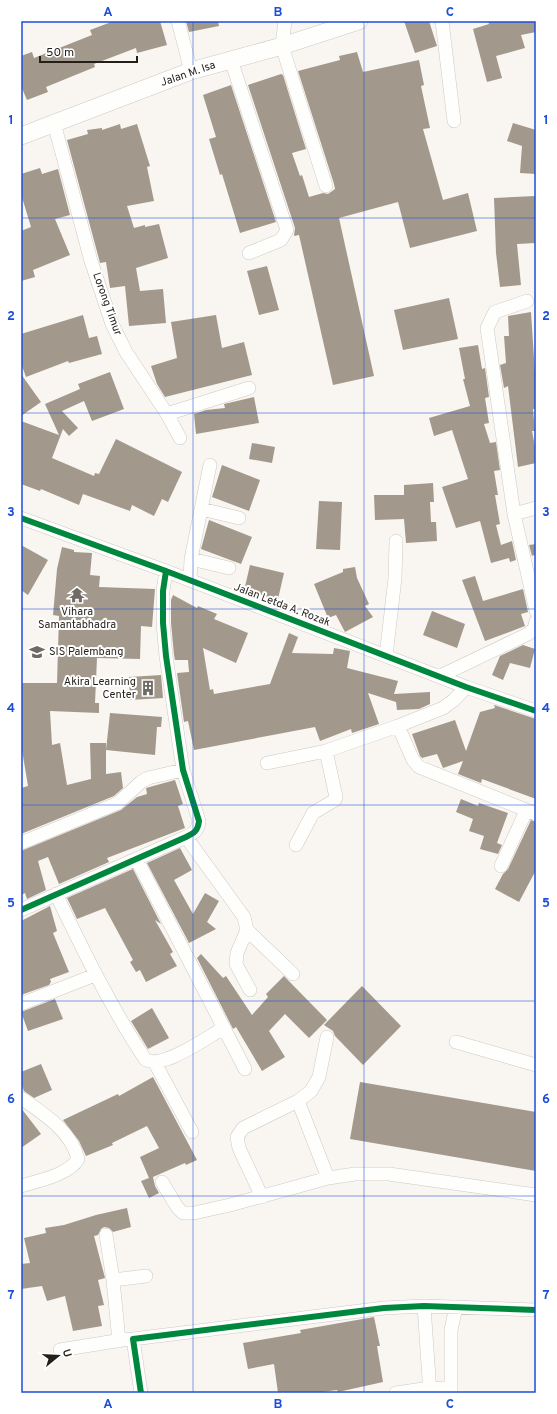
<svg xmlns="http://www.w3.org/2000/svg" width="557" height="1414" font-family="Overpass,sans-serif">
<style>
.building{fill:#a2998c}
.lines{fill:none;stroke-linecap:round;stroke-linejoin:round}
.minor-casing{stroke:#cec9c4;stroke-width:14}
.major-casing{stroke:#cec9c4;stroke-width:18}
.minor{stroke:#fefefd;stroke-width:13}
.major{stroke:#fefefd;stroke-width:17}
.cycleway-casing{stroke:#fff;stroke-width:8}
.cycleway{stroke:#00873e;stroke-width:6}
.grid{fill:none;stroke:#1d4ed8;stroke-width:1;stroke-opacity:0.55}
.labels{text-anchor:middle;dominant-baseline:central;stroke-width:4;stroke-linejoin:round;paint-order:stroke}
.street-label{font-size:11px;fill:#241f19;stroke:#fff}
.poi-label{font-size:11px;fill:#241f19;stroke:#fff}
.neatline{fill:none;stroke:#1d4ed8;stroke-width:1.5}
.grid-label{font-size:13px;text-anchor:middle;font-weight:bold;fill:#1d4ed8}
</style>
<rect width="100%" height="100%" fill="#f9f5f0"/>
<path class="building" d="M114,21H160L167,45L137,53L136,48L94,64L95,67L46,87L48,92L27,100L21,86V56L32,52L34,58L92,35L90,30Z
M186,21H218L219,26L189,32Z
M404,21H429L437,46L415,53Z
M488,21H536V32L521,35L525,48L496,56L502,78L487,82L473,29L489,24Z
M357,52L363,72L419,60L424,85L421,86L430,128L423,129L443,200L468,193L477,231L410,248L398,202L339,218L374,376L333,385L299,235L294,236L295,228L248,85L281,74L283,75L306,149L292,153L300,176L302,175L309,197L323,193L328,194L335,189L334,184L298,71L340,60L339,56Z
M231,85L276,222L240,233L222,174L220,175L209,139L216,137L203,95Z
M513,123L536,130V174L520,173L522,146L507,141Z
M120,124L121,129L137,124L150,166L147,167L154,201L127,206L134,228L145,225V227L159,224L168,258L136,268L140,291L163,289L166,323L129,326L125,286L110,288L106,262L100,263L99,259L67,140L88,134L87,130L102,128V130Z
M40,168L42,174L58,169L70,215L55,219L70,255L33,270L35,277L21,281V231L31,227L21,194V174Z
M535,196L536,243L517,244L521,285L500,287L496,253L494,198Z
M267,266L279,310L259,315L247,271Z
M449,298L458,339L403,350L394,310Z
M531,312L536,389V409H533L535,431H532L536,452V463L518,467L508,386L504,388L500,365L506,363L504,336H509L508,316Z
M83,315L89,338L97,336L102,354L69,363L68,361L26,377L21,363V334Z
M216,315L222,348L244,342L252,375L165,397L157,384L151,366L177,358L171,322Z
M478,345L482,369L485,368L489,397L485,398L489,423L484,424L490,443L496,442L500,470L494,471L498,495H495L500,524L496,525L501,545L512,541L516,560L510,562L509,558L491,563L480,521L456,528L442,487L468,479L452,430L434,436L429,418L470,406L463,379H465L459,348Z
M110,372L124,409L92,421L84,401L62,411L78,428L69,436L63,429L52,458L94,476L95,473L99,474L116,439L182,472L168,502L162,499L154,516L132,505L130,511L83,494L79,505L41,489L40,491L21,484V421L59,435L45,404L80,389L78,384Z
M21,374L41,402L21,416Z
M254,397L259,423L196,434L194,414L206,410L225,408L224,404Z
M252,443L275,447L272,463L249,459Z
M222,465L260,480L249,511L212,497Z
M433,483L434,502H430L431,522H436L437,541L406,543L404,519L375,520L374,495H404V485Z
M319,501L342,502L340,550L316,549Z
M209,520L252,537L241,564L201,549Z
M536,544V554L532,556L529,545Z
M21,545L48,560L28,595L21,590Z
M62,547L74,550V552L92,553L90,575L100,576L99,587L155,589L152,627L141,626L140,659L97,658L95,703H99V713L50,711L52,745L60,743L67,785L91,779L90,743H106V774L121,772L123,788L114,796L21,834V788L28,786L21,744V683H57L59,616L53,615L57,569Z
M250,565L284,573L278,599L244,591Z
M355,567L357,578L369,604L365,606L373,617L345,632L336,615L328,618L314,584L343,572V569Z
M475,576L483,601L523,589L528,612L521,614L525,626L485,641L462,580Z
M173,595L197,608L198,606L217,614L214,619L248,633L236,663L203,648L210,690L213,689L214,694L270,684L289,633L298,637L292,653L333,654L334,648L350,651L347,668L398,681L394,694L430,692V704L419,709L397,710L396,702L368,693L379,724L352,733L351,729L320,741L315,727L194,750L188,721L184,722L177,673L189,672L188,660H175L174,655L171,623V600Z
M432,611L465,624L457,648L423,635Z
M523,645L535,649L530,668L510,663L503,680L492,675L500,656Z
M161,675L163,698L130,700L129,677Z
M494,705L536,719V799L482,779L481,783L458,774L463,761L443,768L437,754L422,758L420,756L412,734L455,720L466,751L480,712L495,708Z
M110,713L162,717L161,727H157L155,755L106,750Z
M175,780L183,804L178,806L185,828L107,858L109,862L59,884L48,857L38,861L46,890L27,899L25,893L21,895V851L121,810L137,797L147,794L146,788Z
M461,799L478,806L479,803L508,813L497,843L502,845L498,854L480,849L484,836L469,831L473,819L456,812Z
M531,820L536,822V870L519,902L495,889L503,874L508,869Z
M180,848L192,870L174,880L193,914L205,893L219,901L207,922L216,929L189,943L147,863Z
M133,869L161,924L155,920L173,952L170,954L177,966L146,982L140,970L136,972L130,962L133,960L105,908L77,919L67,898Z
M50,906L57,931L53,933L69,972L50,979L51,982L49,985L21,995V921Z
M201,954L223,978L226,976L252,1015L268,997L266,994L284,976L327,1020L309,1038L285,1014L269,1031L285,1057L262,1071L236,1027L233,1029L197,958Z
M362,986L401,1026L363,1065L335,1036L333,1031L324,1025Z
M55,999L63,1019L28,1031L21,1012Z
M152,1008L169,1038L148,1049L131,1021Z
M41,1064L52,1090L34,1098L24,1091L21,1083V1072Z
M153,1077L197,1160L186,1165L185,1163L153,1177L155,1186L159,1193L149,1198L141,1181L149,1178L140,1157L159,1148L147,1126L112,1143L113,1145L86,1156L79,1141L63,1120L118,1094L119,1096Z
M360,1082L536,1112V1171L350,1139Z
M21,1108L41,1134L21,1148Z
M127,1208L131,1227L113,1232L109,1228L104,1227L101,1229L98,1235L94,1236L105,1278L98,1280L104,1305L98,1306L102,1326L73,1331L65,1296L47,1301L42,1286L21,1289V1264L30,1263L24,1238L46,1233L45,1228L64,1225L96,1215Z
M374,1317L380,1346H377L383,1382L338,1392L337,1390L314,1393H278L274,1364L248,1369L243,1343L301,1333L300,1330Z"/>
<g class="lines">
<defs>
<path id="minor" d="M178,21L191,71
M285,21L282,46L326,186
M442,21L454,121
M231,60L287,230L281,240L249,253
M54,123L91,261L112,324L126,352L167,414L249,388
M527,301L495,312L487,328L514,514L536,611
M167,414L180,438
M201,509L239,518
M514,514L536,508
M21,518L166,571L466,687L536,711
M191,559L229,568
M190,580L191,559L210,465
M386,656L395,578L396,541
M440,676L528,634L534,629L536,621
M398,726L413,760L419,767L536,814
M267,763L326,751L398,726L443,708L454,700L466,687
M186,837L244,917L247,930L237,953L236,964L250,990
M21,843L118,803L141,782L148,778L183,770
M296,845L313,813L335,800L336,797L326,751
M137,860L245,1069
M501,866L526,811
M56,894C83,950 110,1006 145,1059C161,1071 207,1037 224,1028
M21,910L186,837C194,833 198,831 199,821L183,770L166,656L163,623V591L166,571
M247,930L293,974
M21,1004L95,975
M456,1042L536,1065
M155,1063L192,1132
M21,1098C44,1114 71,1131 78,1159C69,1175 37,1181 21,1186
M298,1101L328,1178
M162,1182L177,1207L183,1213H194L230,1205L328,1178L355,1174H389L536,1195
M262,1197L239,1148L237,1137L243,1128L298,1101L311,1091L319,1077L327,1037
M106,1235L113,1280L119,1341
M113,1280L146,1276
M424,1306L430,1393
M60,1350L128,1339
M141,1393L133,1339L384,1308L424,1306L536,1310
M396,1393L430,1388L450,1389
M451,1393V1330L456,1307"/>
<path id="major" d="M21,136L191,71L282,46L359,21"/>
</defs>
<use href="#minor" class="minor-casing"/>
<use href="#major" class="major-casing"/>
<use href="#minor" class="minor"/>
<use href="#major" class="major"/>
<defs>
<path id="cycleway" d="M21,518L166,571L466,687L536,711
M21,910L186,837C194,833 198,831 199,821L183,770L166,656L163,623V591L166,571
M141,1393L133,1339L384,1308L424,1306L536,1310"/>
</defs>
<use href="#cycleway" class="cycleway-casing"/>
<use href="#cycleway" class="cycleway"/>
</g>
<path class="grid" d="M193,21V1393M364,21V1393M21,218H536M21,413H536M21,609H536M21,805H536M21,1001H536M21,1196H536"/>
<defs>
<symbol id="temple-bare" viewBox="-9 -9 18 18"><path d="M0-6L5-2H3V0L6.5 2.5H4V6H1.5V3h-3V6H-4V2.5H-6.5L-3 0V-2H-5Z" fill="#6f6a64" stroke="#fff" stroke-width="2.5" paint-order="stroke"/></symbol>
<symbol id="school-bare" viewBox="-9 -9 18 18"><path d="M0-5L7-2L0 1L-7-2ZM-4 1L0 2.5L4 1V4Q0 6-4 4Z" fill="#6f6a64" stroke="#fff" stroke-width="2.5" paint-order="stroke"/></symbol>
<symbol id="building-bare" viewBox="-9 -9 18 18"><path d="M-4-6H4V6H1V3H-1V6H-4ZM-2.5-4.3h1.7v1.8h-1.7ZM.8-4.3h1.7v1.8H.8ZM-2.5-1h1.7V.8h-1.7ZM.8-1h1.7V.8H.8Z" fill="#6f6a64" stroke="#fff" stroke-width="2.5" paint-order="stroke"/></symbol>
</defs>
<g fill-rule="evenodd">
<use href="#temple-bare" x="66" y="584" width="22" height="22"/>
<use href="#school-bare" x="26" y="641" width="22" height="22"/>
<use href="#building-bare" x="137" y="677" width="22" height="22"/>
</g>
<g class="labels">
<g class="street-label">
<text transform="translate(188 74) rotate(-19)">Jalan M. Isa</text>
<text transform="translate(107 304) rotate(70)">Lorong Timur</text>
<text transform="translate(282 605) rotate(21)">Jalan Letda A. Rozak</text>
</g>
<g class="poi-label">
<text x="77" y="612">Vihara<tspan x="77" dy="13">Samantabhadra</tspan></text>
<text x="49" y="652" text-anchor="start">SIS Palembang</text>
<text x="136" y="682" text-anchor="end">Akira Learning<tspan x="136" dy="13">Center</tspan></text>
</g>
</g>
<rect width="557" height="1414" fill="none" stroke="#ffffff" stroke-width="44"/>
<g transform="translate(58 1356) rotate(72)" stroke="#ffffff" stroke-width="3" paint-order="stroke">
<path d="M0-3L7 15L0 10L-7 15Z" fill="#241f19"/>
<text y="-6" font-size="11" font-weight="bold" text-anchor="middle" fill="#241f19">U</text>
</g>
<path d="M40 56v6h97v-6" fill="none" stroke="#241f19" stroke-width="2"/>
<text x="46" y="56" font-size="12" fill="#241f19" stroke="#ffffff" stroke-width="3" paint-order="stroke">50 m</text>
<rect x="22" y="22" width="513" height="1370" class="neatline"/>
<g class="grid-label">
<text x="108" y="16">A</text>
<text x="278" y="16">B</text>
<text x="450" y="16">C</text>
<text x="11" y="124">1</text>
<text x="546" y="124">1</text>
<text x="11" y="320">2</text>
<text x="546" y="320">2</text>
<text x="11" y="516">3</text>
<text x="546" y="516">3</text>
<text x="11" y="712">4</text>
<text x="546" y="712">4</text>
<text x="11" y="907">5</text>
<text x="546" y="907">5</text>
<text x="11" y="1103">6</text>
<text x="546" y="1103">6</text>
<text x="11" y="1299">7</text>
<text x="546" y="1299">7</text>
<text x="108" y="1408">A</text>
<text x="278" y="1408">B</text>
<text x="450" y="1408">C</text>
</g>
</svg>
